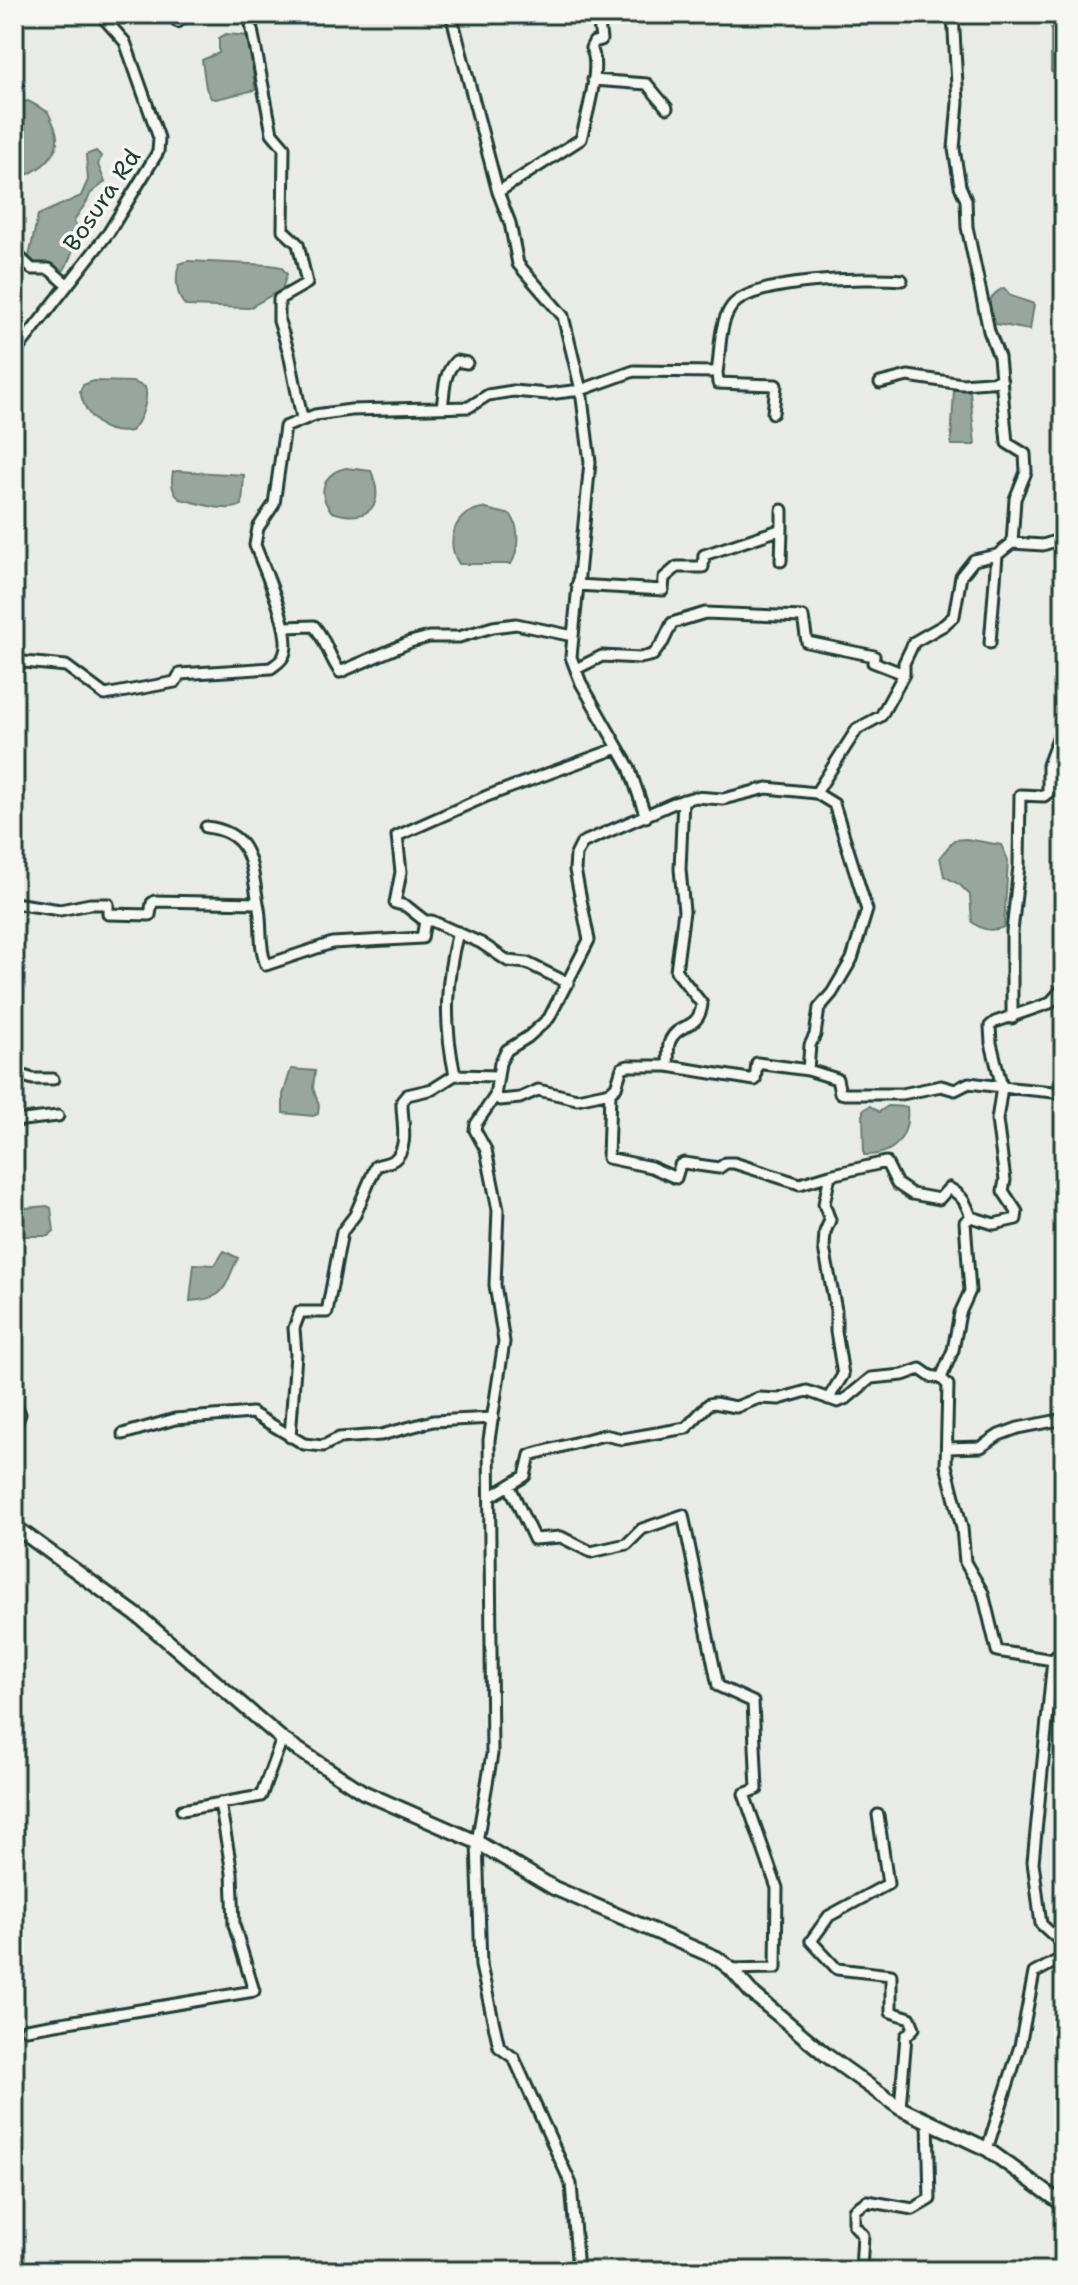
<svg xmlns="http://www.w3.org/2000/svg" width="1078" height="2285" font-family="'Shantell Sans',sans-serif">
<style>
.water{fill:#99a6a0;stroke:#687c75;stroke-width:2}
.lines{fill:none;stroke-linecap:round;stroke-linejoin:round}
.street-casing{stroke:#1f3d34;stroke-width:15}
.secondary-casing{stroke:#1f3d34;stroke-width:18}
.street{stroke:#f6f6f2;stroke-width:9}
.secondary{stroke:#f6f6f2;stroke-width:12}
.labels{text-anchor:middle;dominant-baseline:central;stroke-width:7;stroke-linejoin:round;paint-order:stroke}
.street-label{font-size:24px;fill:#1f3d34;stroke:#f6f6f2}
</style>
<rect width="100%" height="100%" fill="#e9ebe7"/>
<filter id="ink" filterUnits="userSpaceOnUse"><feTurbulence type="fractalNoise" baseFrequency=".0125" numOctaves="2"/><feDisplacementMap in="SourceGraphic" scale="16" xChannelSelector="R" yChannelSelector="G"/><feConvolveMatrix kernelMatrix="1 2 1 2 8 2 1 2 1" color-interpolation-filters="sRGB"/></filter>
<g filter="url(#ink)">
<path class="water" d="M1064,26V75L1051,72V28Z
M226,34L249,36L255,90L216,99L211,98L206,88L202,60L219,53V38Z
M28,101L48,112C51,120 57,129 57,137C59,160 32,174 14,180V103Z
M96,151L101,156L98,165L105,182L90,194C88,204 78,211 74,222L80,230C74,244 72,257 64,270L37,265L29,257L38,215L81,196L88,180L86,155Z
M188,261L270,265L281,267L287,274L282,289L249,308L186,306C176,297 175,277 179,264Z
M1004,288L1011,296L1034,304L1030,330L991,323C985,307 988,295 1004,288Z
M93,381L133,382L145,387C149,400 141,422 131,431C104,436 85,417 80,391L83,385Z
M954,389L970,391L975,445H951Z
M346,468L371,471C386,507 368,523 332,512C316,494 323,473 346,468Z
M177,471L244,475L242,505C226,514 197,502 180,499C172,493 171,482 173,472Z
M482,508L511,515C520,528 519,551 511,564H459C445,541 454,513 482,508Z
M966,839L1001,845L1008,860L1004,927C991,932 982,930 972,922L970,895L960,885L944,876L940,857L954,840Z
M291,1069L315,1071L313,1088L319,1105L318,1114L313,1116L283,1113V1095Z
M870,1106L879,1112L888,1106L907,1107C910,1137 894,1156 864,1155L863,1110Z
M47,1206L51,1208L54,1231L48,1236H14V1209Z
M224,1251L238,1258C223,1287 228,1299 190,1301L194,1264L215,1265Z"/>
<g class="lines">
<defs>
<path id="street" d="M173,14L178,22L188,14
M249,14L272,133L284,147L283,230L298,244L307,283L279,299V321L289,353L302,418
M451,14L498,192L510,223L518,264L563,316L581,390L590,462L571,657L581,683L629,767L646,817
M593,80L647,84L667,108
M498,192L581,139C586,119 602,65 591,48L594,42L601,40L598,14
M14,252L32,269H49L68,285
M14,354L109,232L158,152L159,138L125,42L100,14
M717,372C721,351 718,324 732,306C753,279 868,277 902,280
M880,383L908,376L962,384L1002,381
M442,407C445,390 443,374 456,361L467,363
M782,529V510
M1012,543L1043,545L1064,538
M577,585L663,590L664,578L677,567H703L704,555L782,529L781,561
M286,627L314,626C326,640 329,657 340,672L410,642L429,637H459L493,627L516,624L573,636
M990,643L997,555
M14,661L66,666L105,695L175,682L180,674L271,668C276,664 282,661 284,655C294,634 264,569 255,545L258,528L274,504L285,427L315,415L351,410L469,407L488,395L513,391L548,394L581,390L634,371L717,372L718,383L776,385L773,413
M576,669L602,656L640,658L653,655L663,642L672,623L705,613L803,617L807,642L874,656L873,662L904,674
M206,827C252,832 251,864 258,903
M14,903L60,910L90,904H108V914L150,915L152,903L155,901L258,903C263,923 258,945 266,965L332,943L422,938L425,921H432L481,943L508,961L527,963L568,983
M425,921L406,906L395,903L401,872L397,836L487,796L618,748
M1064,987L1050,1003L995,1022L990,1026L991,1043L1002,1087L1064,1093
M1012,1018V932L1019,866L1020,795L1044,796L1048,793V765L1064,722
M668,1066C669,1059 667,1047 670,1041C678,1022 699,1031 702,1004L676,971L684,911L680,869L683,800
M808,1070L837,1079L840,1093L845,1094H902L941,1086L955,1090L969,1083L1002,1087L997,1120L1005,1180L1003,1191L1017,1212L1016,1219L994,1224L971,1217L965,1222L970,1291L960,1313L953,1350L941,1378L948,1385L946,1465L962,1528L965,1562L983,1593L997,1651L1053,1660L1033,1862L1041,1924L1064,1945
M14,1073L33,1079H53
M455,1075C444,1025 445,981 458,932
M610,1092L616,1087L622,1068L628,1066H668L755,1080L757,1063L808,1070L810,1045L815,1035L819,1008L832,993L852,959L867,910L834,804L816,793
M495,1096L500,1100L520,1098L538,1090L577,1099L610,1092L608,1158L651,1167L676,1178L680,1165L684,1163L719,1168L726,1163H734L800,1184L830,1175
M14,1121L58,1116
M828,1399L843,1375L836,1331V1310L824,1248L825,1232L830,1220L824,1204L830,1175L886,1162L897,1184L912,1194L939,1199L949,1188C963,1196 966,1203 971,1217
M14,1400L20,1414L14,1430
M123,1434L175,1419L252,1413L304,1444L323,1446L339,1438L381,1435L433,1421L493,1418
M290,1437L296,1354L294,1328L300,1312H327L342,1232L355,1215L376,1166C382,1164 390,1163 395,1159C410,1147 401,1117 402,1101L407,1095L433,1089L455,1075L498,1076
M947,1448L981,1447L999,1435L1018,1428L1064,1419
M510,1487L534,1539L561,1537L591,1552L627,1544L642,1529L683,1515L718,1686L753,1702L757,1789L744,1794L777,1888L776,1968L731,1969
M490,1497L525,1476L530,1455L604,1435L622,1439L686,1428L709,1404L714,1403L736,1407L759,1398L779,1399L807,1391L838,1402L847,1398L871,1378L903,1375L920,1369L930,1376L941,1378
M1053,1660L1062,1649L1064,1650
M182,1810L261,1796L282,1739
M878,1815L888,1884L829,1916L811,1941L837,1969L891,1975V2012L910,2018L914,2028L906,2036L900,2108
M26,2029L254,1991L234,1925L232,1873L220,1803
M987,2149L1020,2046L1034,1973L1064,1957
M578,2271L571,2184L514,2058L499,2047L481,1966L477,1842L492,1754L489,1440L504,1342L495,1285L498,1210L486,1150L475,1130L476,1124L495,1096L500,1063L507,1050L528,1037L549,1018L589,940L575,870L576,855L582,843L674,803L695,797L723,799L767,788L816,793L857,729L881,716L904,674V663L914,642L944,625L954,616L961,576L974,560L997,555L1012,543L1015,499L1026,472L1025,454L1007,443L999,357L989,331L967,227L966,200L960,186L954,149L958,102L953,14
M861,2271L863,2235L854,2225V2210L867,2201L913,2209L930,2199L928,2121"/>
<path id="secondary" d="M14,1526L142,1619L282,1739L363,1792L477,1842L554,1888L717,1958L731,1969L751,1992L826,2055L900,2108L987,2149L1064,2205"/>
</defs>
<use href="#street" class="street-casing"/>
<use href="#secondary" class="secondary-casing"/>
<use href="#street" class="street"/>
<use href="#secondary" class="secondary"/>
</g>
</g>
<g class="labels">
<g class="street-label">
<text transform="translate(102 200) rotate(-56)">Bosura Rd</text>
</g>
</g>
<rect width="1078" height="2285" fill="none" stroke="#f6f6f2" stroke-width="48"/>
<rect x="24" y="24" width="1030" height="2237" fill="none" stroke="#1f3d34" stroke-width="3" filter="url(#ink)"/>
</svg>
